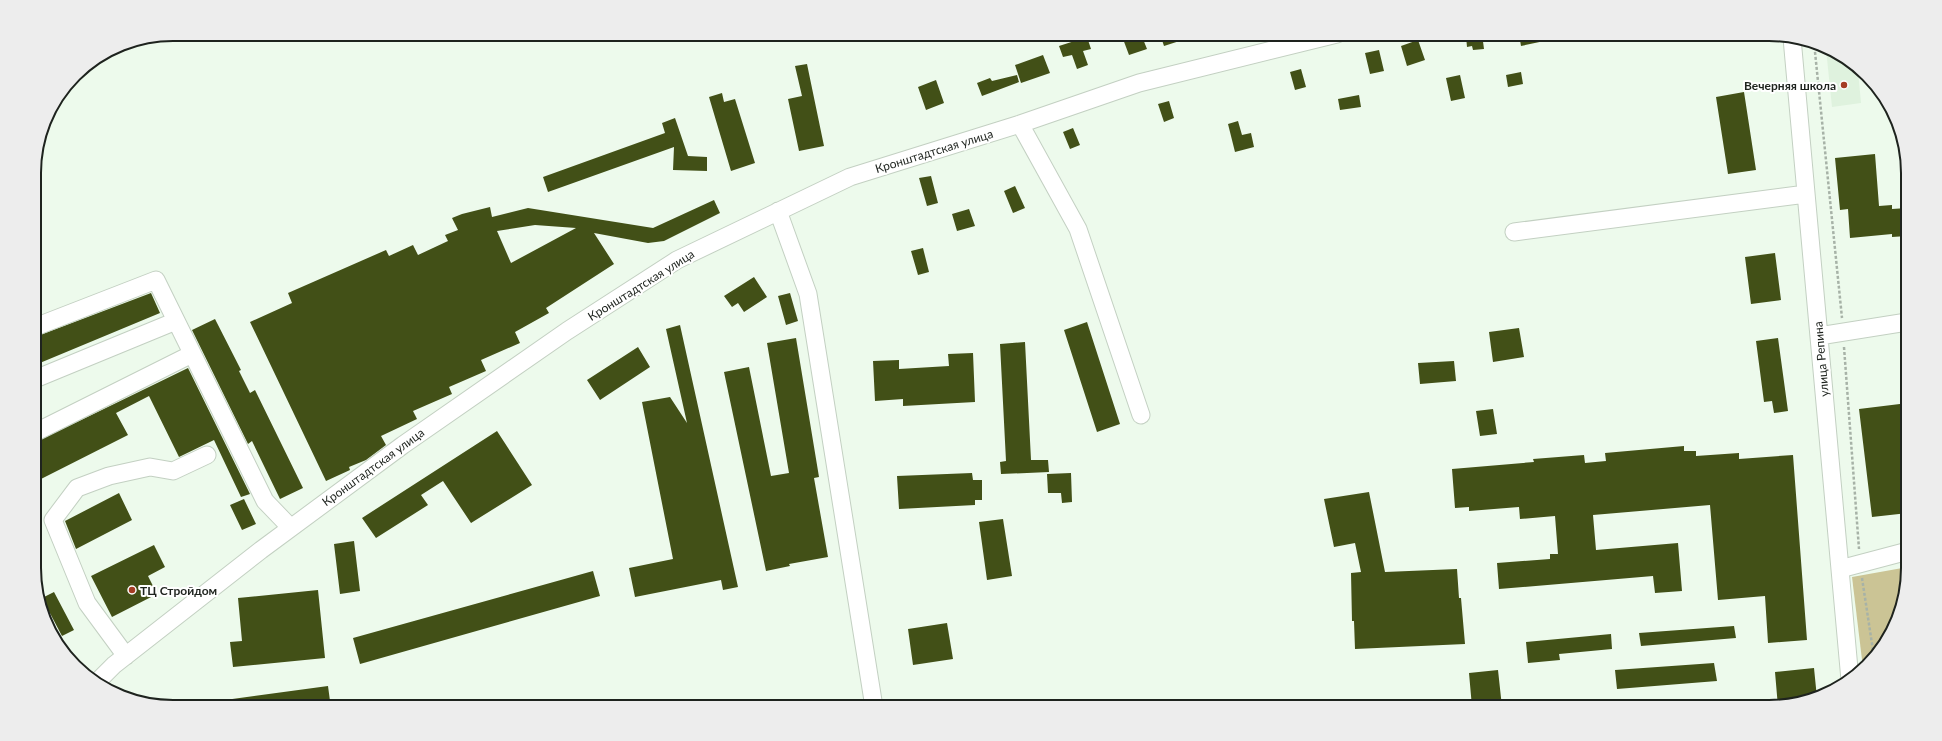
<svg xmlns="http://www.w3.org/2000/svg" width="1942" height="741" font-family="Lato,sans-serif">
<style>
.built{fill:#dff2de}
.green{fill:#cbc495}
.building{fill:#425017;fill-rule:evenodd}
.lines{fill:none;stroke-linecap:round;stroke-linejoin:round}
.minor-casing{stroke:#c3d0c2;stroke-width:19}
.path{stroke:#a7b2a7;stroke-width:2.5;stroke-dasharray:3 2;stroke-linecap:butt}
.minor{stroke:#fff;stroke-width:17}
.poi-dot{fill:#a53c24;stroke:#fff;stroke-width:1.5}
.labels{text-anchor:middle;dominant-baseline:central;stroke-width:4;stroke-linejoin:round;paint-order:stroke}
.poi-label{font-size:12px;font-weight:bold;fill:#1e231e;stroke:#fff;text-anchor:end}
.street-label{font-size:12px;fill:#1e231e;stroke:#fff}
.rim{fill:none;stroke:#1e231e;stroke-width:2}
</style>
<rect width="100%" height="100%" fill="#edfaec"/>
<path class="built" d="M1826,49L1858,71L1861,103L1832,107Z"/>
<path class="green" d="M1908,567L1901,613L1884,646L1863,668L1852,577Z"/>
<path class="building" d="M1136,34H1141L1147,49L1129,55L1123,39Z
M1160,34H1195V36L1164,46Z
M1470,34H1482L1484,49L1473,50L1472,46L1467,47L1466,36L1470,35Z
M1519,34H1553L1554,39L1521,46Z
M1087,37L1091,49L1083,51L1088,65L1077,69L1072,55L1063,57L1059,46Z
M1418,40L1425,60L1407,66L1401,46Z
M1379,50L1384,71L1370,74L1365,53Z
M1043,55L1050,73L1021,83L1015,65Z
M807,64L824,146L799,151L788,99L802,96L795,66Z
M1301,69L1306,87L1295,90L1290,72Z
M1521,72L1523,84L1508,87L1506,75Z
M1017,75L1019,82L982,96L977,83L990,78L992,81Z
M1460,75L1465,98L1451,101L1446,78Z
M936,80L944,103L926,110L918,87Z
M1744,92L1756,170L1728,174L1716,97Z
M722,93L724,102L735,99L755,163L731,171L709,97Z
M1359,95L1361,107L1340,110L1338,99Z
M1169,101L1174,118L1164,122L1158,104Z
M675,118L688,156L707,157V171L673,170L674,147L548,192L543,177L665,133L662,123Z
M1238,121L1242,135L1251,133L1254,147L1235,152L1228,124Z
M1073,128L1080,145L1070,149L1063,132Z
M1875,154L1879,206L1892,205V209L1907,208V236L1892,237V234L1850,238L1848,209L1840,210L1835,158Z
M931,176L938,203L927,206L919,178Z
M1015,186L1025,208L1013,213L1004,191Z
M714,200L720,213L664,241L648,243L594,233L614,264L546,308L549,313L515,332L520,343L481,360L486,371L449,387L452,394L413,411L417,419L381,436L386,445L366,460L349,467L350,470L326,481L250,322L292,303L288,293L386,250L389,256L413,245L418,255L448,241L445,235L458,230L452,218L462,214L490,207L492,217L528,208L653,228ZM535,225L576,228L511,263L497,231Z
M969,209L975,226L957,231L952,214Z
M923,248L929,272L918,275L911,251Z
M1775,253L1781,300L1751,304L1745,257Z
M754,277L767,297L744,312L738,303L732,307L724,296Z
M151,293L160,313L35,365V337Z
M790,293L798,321L786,325L778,296Z
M215,319L241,370L239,371L250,393L255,390L303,488L280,499L252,441L248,444L192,330Z
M1087,322L1120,424L1097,432L1064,330Z
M680,325L738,587L723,590L721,580L635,597L629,568L673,559L642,402L670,397L687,423L666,329Z
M1519,328L1524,357L1493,362L1489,332Z
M796,338L819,477L814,478L828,557L789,564L790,566L766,571L724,372L749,367L771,476L789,473L767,343Z
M1778,338L1788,411L1774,413L1772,401L1764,402L1756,341Z
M1025,342L1031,460H1048L1049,472L1001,474L1000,462L1006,461L1000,344Z
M638,347L650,367L600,400L587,380Z
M973,353L975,402L903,406V399L875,401L873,361L899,360V369L949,366L948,354Z
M1454,361L1456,381L1420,384L1418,363Z
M188,368L250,494L241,497L214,440L179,457L149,396L116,413L128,435L41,479L36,469V442Z
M1908,403V513L1872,517L1859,409Z
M1493,409L1497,434L1480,436L1476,411Z
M497,431L532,485L471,523L443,481L421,495L428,505L376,538L362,518Z
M1684,446V451H1696V456L1739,453V459L1793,455L1807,640L1768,643L1765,596L1718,600L1710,505L1593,515L1596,550L1678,543L1682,591L1655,593L1653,576L1499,589L1497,563L1550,559V554H1558L1555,516L1520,519L1519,507L1469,511V507L1455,508L1452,469L1534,462L1533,459L1584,455L1585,463L1606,461L1605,453Z
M972,473L973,480H982V500H975V505L899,509L897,476Z
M1071,473L1072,502L1062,503L1061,493H1048L1047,474Z
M1369,492L1385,572L1457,569L1459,598H1461L1465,644L1355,649L1354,621H1352L1351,573L1361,572L1355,543L1334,547L1324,499Z
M119,493L132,520L76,549L65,521Z
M244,499L256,524L242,530L230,505Z
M1003,519L1012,576L987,580L979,522Z
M354,541L360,591L340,594L334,544Z
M154,545L165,567L148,576L157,594L112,617L91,576Z
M593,571L600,596L360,664L353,638Z
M318,590L325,658L233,667L230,642L242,641L238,598Z
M54,592L74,630L62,636L42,598Z
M947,623L953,659L913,665L908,629Z
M1734,626L1736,638L1641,646L1639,633Z
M1611,634L1612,649L1559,654L1560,660L1528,663L1526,642Z
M1714,663L1717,681L1617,689L1615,670Z
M1814,668L1817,698L1778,707L1775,672Z
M1498,670L1502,707H1472L1469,673Z
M328,686L330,701L288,707H225V700Z"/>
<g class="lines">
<defs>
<path id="minor" d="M1792,38L1850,680
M1020,124L1078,229L1141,415
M778,211L808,294L874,707
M1514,232L1806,194
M35,327L156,280L265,501L291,528
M1819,336L1907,322
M35,379L176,321
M36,432L192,354
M1840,569L1908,551
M126,656L87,603L53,520L77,488L109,476L150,467L173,471L207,455
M99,680L114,665L261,550L403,445L567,331L677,260L850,177L1020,124L1139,83L1337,34"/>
</defs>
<use href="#minor" class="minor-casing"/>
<path class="path" d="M1814,42L1842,318
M1844,347L1859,549
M1862,578L1874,657"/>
<use href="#minor" class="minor"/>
</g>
<g class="poi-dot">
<circle cx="1844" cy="85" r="4"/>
<circle cx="132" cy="590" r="4"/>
</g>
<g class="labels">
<g class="poi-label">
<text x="1836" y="85">Вечерняя школа</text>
<text x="140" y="590" text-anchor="start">ТЦ Стройдом</text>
</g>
<g class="street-label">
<text transform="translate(934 151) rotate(-17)">Кронштадтская улица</text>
<text transform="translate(641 285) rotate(-32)">Кронштадтская улица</text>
<text transform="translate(1821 359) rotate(-95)">улица Репина</text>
<text transform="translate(373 467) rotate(-36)">Кронштадтская улица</text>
</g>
</g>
<path d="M0 0H1942V741H0ZM173 41H1769A132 132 0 0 1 1901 173V568A132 132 0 0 1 1769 700H173A132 132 0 0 1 41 568V173A132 132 0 0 1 173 41Z" fill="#ededed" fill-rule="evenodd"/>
<path class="rim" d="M173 41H1769A132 132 0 0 1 1901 173V568A132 132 0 0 1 1769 700H173A132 132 0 0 1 41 568V173A132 132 0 0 1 173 41Z"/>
</svg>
